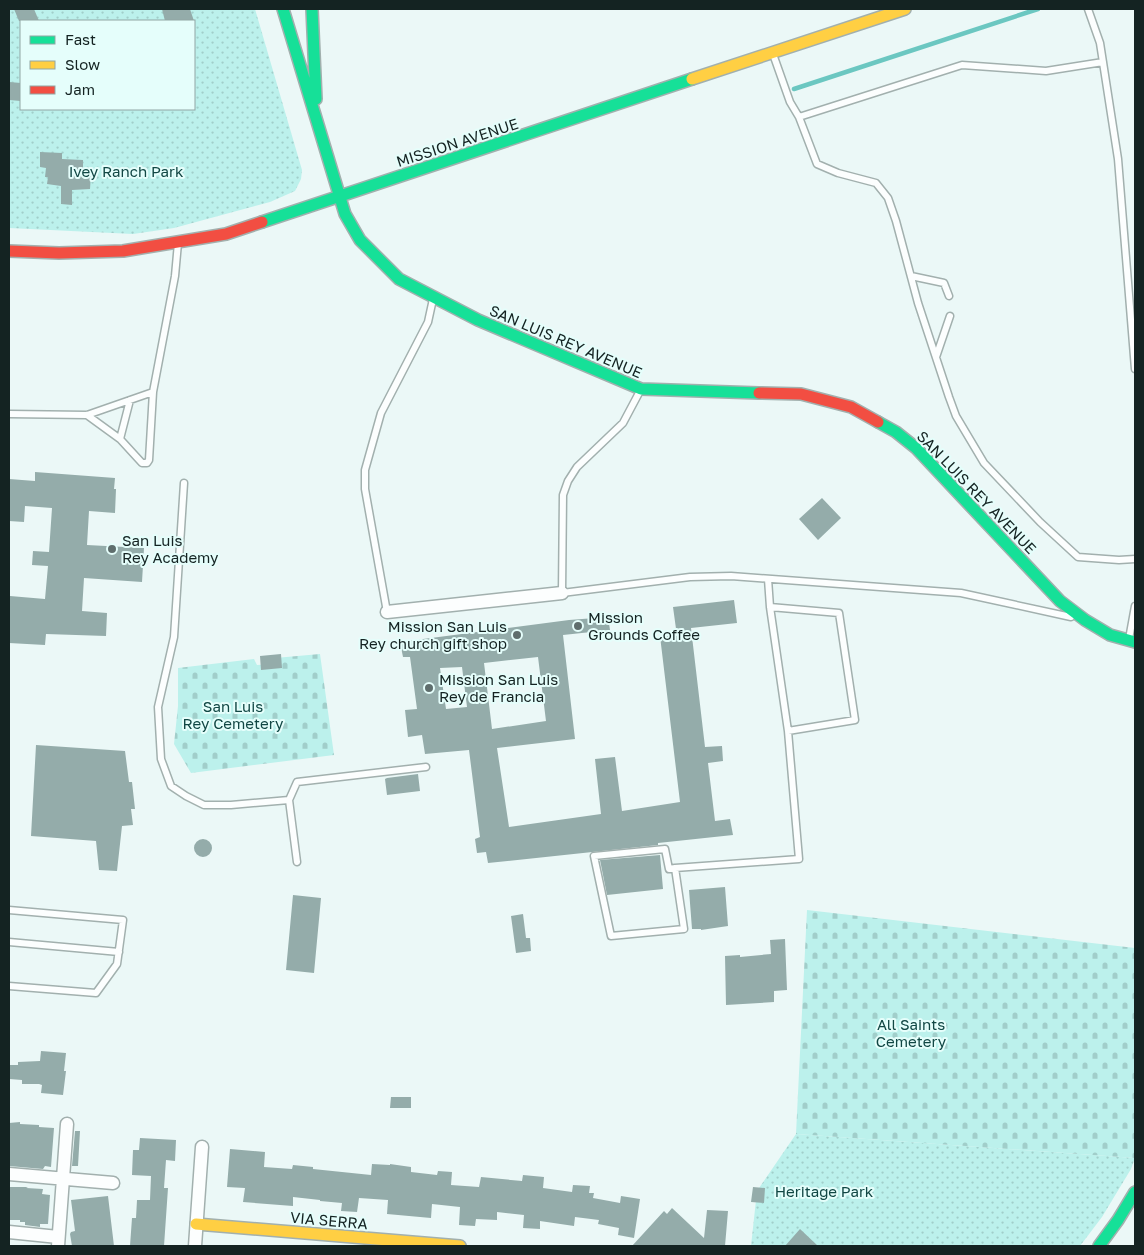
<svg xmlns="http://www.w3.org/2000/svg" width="1144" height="1255" font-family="'Golos Text',sans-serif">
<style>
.green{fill:url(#green-dots);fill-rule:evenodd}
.cemetery{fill:url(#cemetery-stones)}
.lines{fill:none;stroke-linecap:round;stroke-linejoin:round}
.stream{stroke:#6bc7c1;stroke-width:4.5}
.building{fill:#94acaa;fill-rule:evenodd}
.lane-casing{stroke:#a2b0ae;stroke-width:9}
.street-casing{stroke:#a2b0ae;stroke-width:15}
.fast-casing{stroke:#a2b0ae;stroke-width:14}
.slow-casing{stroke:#a2b0ae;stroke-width:14}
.jam-casing{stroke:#a2b0ae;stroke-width:14}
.lane{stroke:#fcfefe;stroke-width:6}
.street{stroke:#fcfefe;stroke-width:12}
.fast{stroke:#16e098;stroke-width:11}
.slow{stroke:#ffcf43;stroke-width:11}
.jam{stroke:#f24e42;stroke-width:11}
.poi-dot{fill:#5f6e6d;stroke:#e5fefb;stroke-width:2}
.labels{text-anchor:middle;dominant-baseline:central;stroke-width:4;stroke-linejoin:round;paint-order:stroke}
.street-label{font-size:15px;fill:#142322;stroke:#e5fefb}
.park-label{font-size:15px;fill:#114744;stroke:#e5fefb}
.poi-label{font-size:15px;fill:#142322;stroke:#e5fefb;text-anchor:start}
</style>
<defs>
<pattern id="green-dots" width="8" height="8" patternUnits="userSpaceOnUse" patternTransform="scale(1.25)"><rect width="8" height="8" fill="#bcf1ec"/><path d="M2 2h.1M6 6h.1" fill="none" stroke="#a1ceca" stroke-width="1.8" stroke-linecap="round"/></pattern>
<pattern id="cemetery-stones" width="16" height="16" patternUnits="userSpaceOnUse" patternTransform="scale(1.25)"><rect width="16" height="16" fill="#bcf1ec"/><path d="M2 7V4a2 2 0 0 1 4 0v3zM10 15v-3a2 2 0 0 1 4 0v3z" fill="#a1ceca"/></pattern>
</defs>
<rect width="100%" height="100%" fill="#ebf8f7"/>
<path class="green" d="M9,9H255L302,170L301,179L295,191L270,202L174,228L133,234L9,228ZM21,21H194V109H21Z
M796,1134L1135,1158L1131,1169L1102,1217L1080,1246H751L757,1191Z"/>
<path class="cemetery" d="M320,654L334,755L191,773L174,744L178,706V668L254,659L257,665L275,664V658Z
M807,910L1135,948V1158L796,1134Z"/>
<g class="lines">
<path class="stream" d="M794,89L1038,9"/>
</g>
<path class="building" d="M14,9H34L39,21H19Z
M162,9H190L194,21H165Z
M9,82L21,83V101L9,100Z
M40,152L62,153V159L83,160V173L91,174L90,189L72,190V205L61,204V186L47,184L48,177H45L46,168L40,167Z
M35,472L115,478L114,489H116L115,513L89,511L87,545L144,548L142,582L84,578L82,611L107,613L106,636L46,634L45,645L9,643L10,596L45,599L48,566L32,565L33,551L49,552L52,508L25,506L24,522L9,521V479L35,481Z
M822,498L841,518L818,540L799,519Z
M734,600L737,623L691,628L705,747L722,746L723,761L708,763L715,821L730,819L733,835L658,843V845L488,863L486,852L477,853L475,839L480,837L469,750L425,754L422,735L408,737L405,710L417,709L410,657H403L400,642L569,620L608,617L610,630L563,635L575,739L497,748L509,827L601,814L595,759L615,757L622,811L680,802L660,636H677L673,607ZM538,657L546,721L492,729L484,663ZM462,667L467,707L446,709L440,668Z
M281,654L282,668L261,670L260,656Z
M36,745L125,751L129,782H132L135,809H131L133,825L122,826L117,871L99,870L96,841L31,836Z
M418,774L420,791L387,795L385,779L387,778Z
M194 848a9 9 0 1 1 18 0a9 9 0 1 1-18 0Z
M660,855L663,889L607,895L600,860Z
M725,887L728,926L701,930V929H692L689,890Z
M293,895L321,898L314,973L286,970Z
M523,914L526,938H530L531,951L516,953L511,916Z
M785,939L787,990L774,991V1002L726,1005L725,956L740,955V957L771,954L770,940Z
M41,1051L66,1053L64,1071H66L63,1095L41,1093L42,1085L39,1084H22V1080L9,1079V1065H18V1062L40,1061Z
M391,1097H411V1108H390Z
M20,1122V1124L39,1125V1127L54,1128L51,1167L45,1166L43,1169L9,1166V1123Z
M75,1131H80L78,1166H72Z
M140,1138L176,1140L175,1161L166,1160L164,1188H168L164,1246H130L132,1218H136L137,1200H150L151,1176L132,1175L133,1150H139Z
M230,1149L265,1152L264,1167L292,1169L293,1165L313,1167V1169L371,1175L372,1164L390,1165V1164L411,1167V1172L437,1175L438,1171L452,1172L451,1185L479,1187L481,1177L522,1181L523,1175L544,1177L543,1188L572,1192L573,1185L590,1186L589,1193H594L593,1198L620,1203L621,1196L640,1199L634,1238L618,1235L619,1228L598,1224L599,1220L575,1217L574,1226L540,1221V1229L523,1228L524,1215L497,1212V1220L476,1219L475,1226L459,1225L460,1207L432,1204L431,1218L387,1214L388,1200L359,1198L357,1212L341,1211L342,1203L320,1201V1200L293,1197V1206L243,1202L245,1188L227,1187Z
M9,1187H28L26,1188L43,1189L42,1194L50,1195L48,1224H40V1227L25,1225V1222H20V1220H9Z
M753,1187L765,1188L764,1203L751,1202Z
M108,1196L114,1246H72L70,1234L71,1232L75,1231L71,1200Z
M672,1208L704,1238L707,1210L728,1211L725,1246H632L664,1211L667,1214Z
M800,1229L818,1246H785Z"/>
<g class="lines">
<defs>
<path id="lane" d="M1088,9L1100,43L1118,159L1135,369
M773,54L790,102L799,117L962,65L1046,71L1103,62
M799,117L817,164L838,173L876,183L888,198L896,221L918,303L949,397L956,416L984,463L1040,522L1078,557L1119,560L1135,559
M911,276L944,283L949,296
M936,357L950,316
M640,391L623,423L577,467L568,481L563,495L562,593L690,577L731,576L961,593L1071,617
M9,414L87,415L153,392L175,276L178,243
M87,415L120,439L142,463H147L149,460L153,392
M120,439L130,400
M184,483L174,637L158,707L161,759L171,786L186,796L204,805H231L289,800L297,782L426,767
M768,579L770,607L788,731L855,720L839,613L770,607
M387,612L365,489V470L381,413L428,322L433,299
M1129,639L1135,606
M289,800L297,862
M675,868L669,869L665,849L594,856L611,936L684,929L675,868L799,859L788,731
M9,910L123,920L117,964L96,993L9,986
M9,942L119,952"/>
<path id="street" d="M387,612L562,593
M9,1174L113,1183
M9,1232L58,1237
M58,1246L67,1124
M195,1246L202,1147"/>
<path id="fast" d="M283,9L345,214L360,240L399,279L478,320L641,389L759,393
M312,9L316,99
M262,222L692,79
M878,422L896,432L916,448L1060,601L1085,620L1110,635L1135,642
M1099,1246L1118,1220L1135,1192"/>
<path id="slow" d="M692,79L905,9
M196,1224L460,1246"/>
<path id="jam" d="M9,251L59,253L123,251L226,234L262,222
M759,393L801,394L851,407L878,422"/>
</defs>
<use href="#lane" class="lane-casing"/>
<use href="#street" class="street-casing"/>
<use href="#fast" class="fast-casing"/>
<use href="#slow" class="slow-casing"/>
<use href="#jam" class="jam-casing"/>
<use href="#lane" class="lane"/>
<use href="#street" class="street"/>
<use href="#fast" class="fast"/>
<use href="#slow" class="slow"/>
<use href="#jam" class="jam"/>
</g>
<g class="poi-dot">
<circle cx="112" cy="549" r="5"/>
<circle cx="578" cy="626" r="5"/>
<circle cx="517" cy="635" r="5"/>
<circle cx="429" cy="688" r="5"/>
</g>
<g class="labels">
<g class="street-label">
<text transform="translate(457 142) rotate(-18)">MISSION AVENUE</text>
<text transform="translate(566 341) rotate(23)">SAN LUIS REY AVENUE</text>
<text transform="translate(977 492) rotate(46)">SAN LUIS REY AVENUE</text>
<text transform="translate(329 1220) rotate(5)">VIA SERRA</text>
</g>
<g class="park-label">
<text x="126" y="171">Ivey Ranch Park</text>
<text x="233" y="706">San Luis<tspan x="233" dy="17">Rey Cemetery</tspan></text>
<text x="911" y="1024">All Saints<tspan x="911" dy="17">Cemetery</tspan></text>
<text x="824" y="1191">Heritage Park</text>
</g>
<g class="poi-label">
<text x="122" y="540">San Luis<tspan x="122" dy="17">Rey Academy</tspan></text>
<text x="588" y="617">Mission<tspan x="588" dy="17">Grounds Coffee</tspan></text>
<text x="507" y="626" text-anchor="end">Mission San Luis<tspan x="507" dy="17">Rey church gift shop</tspan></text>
<text x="439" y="679">Mission San Luis<tspan x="439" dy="17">Rey de Francia</tspan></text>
</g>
</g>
<rect width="1144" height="1255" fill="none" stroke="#142322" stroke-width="20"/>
<rect x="20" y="20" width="175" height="90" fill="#e5fefb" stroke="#91a6a4"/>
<rect x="30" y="36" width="25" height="8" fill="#16e098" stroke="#91a6a4"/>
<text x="65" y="45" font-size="15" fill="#142322">Fast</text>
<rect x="30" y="61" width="25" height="8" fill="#ffcf43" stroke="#91a6a4"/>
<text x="65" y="70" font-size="15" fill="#142322">Slow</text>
<rect x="30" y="86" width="25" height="8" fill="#f24e42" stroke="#91a6a4"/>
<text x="65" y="95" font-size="15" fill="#142322">Jam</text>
</svg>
